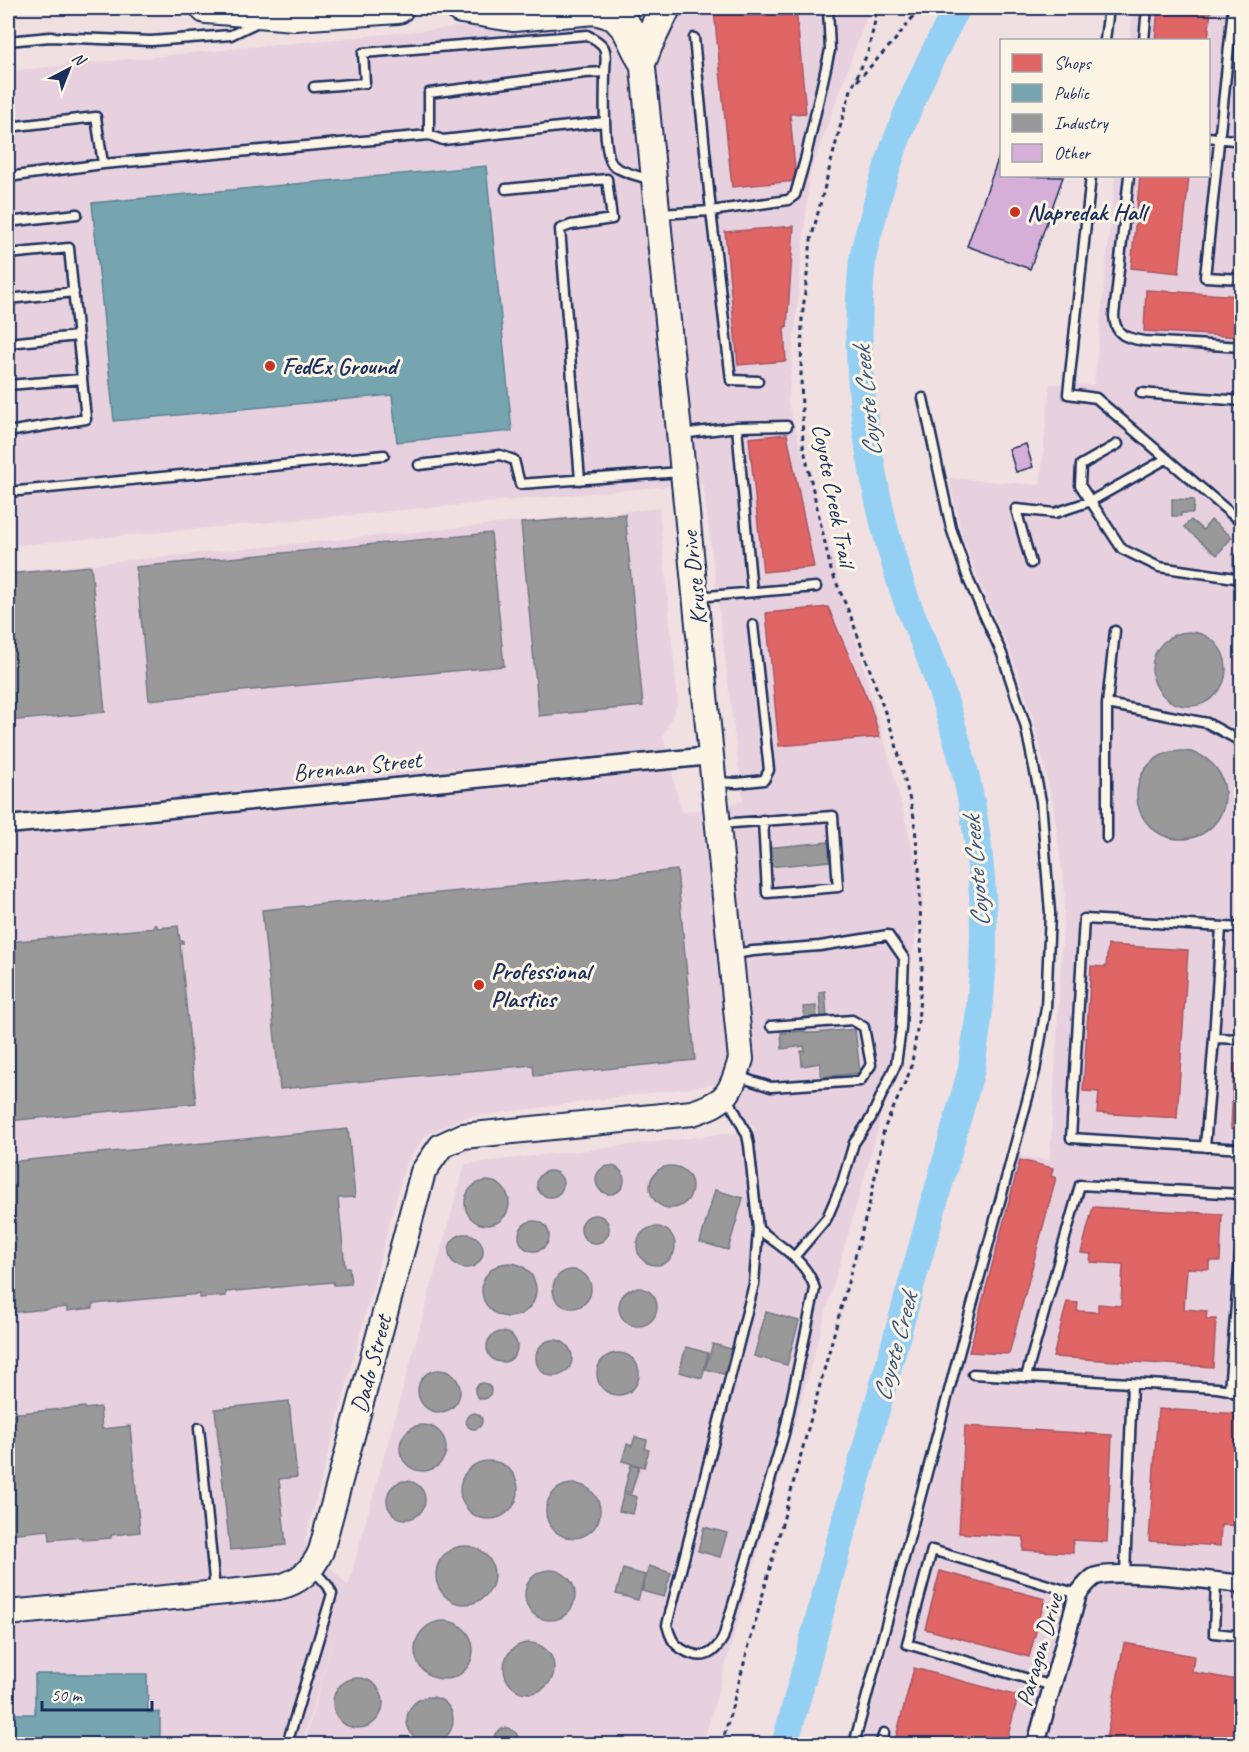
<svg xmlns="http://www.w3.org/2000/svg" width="1249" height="1752" font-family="Caveat,sans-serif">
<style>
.built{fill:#e8d1de;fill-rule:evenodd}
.shops{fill:#e06666;stroke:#a55664;stroke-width:1.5}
.public{fill:#76a5af;stroke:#5b8297;stroke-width:1.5}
.industry{fill:#999;stroke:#737987;stroke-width:1.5}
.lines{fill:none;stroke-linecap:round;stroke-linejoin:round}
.river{stroke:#94d0f4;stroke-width:27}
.building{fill:#d5afd7;stroke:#1b2f5e;stroke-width:1.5}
.lane-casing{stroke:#1b2f5e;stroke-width:13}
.street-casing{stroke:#1b2f5e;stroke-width:21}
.secondary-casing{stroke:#1b2f5e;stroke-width:28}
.highway-casing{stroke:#1b2f5e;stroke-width:34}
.path{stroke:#1b2f5e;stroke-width:3;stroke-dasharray:4.5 4.5;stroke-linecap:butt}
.lane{stroke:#fcf5e5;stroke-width:8}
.street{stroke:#fcf5e5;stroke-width:16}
.secondary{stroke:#fcf5e5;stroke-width:24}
.highway{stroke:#fcf5e5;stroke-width:30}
.poi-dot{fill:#c8321e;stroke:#fcf5e5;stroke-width:2}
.labels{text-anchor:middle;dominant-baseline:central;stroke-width:6;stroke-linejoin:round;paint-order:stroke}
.poi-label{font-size:24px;font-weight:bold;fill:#1b2f5e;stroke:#fcf5e5;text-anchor:start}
.street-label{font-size:24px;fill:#1b2f5e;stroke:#fcf5e5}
.water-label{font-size:26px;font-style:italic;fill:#395784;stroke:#fcf5e5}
</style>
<rect width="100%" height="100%" fill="#f0e0e1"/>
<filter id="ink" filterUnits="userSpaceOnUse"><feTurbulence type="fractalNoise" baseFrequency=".0167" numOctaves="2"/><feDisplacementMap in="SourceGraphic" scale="12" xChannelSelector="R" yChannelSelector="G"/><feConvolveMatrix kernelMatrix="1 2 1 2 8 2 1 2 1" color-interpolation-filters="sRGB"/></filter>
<g filter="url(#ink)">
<path class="built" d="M651,8H870L810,173L788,403L893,771L924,895L878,1129L703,1744H304L334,1637L302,1744H8V572L659,508L678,703L663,736L682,813L743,801L703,483L8,546V71ZM711,1085L757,1130L465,1164L348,1586L305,1541L405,1166L425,1136L462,1118Z
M1133,8H1241V1744H862L1019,1156L1050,1160L1065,891L1053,804L1034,721L1010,651L979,581L962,536L949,478L1040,485L1050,384L1094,385L1115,176H1208V40H1130Z"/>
<path class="shops" d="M750,8H796L806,113L790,114L796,181L732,187L714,11Z
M1158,8H1211L1208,40H1155Z
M1140,176H1189L1179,273L1131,268Z
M794,226L787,327H784L786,361L738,365L725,232Z
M1146,290L1242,296V337L1144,331Z
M787,434L814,567L763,572L749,438Z
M828,607L870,705L880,737L779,746L766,613Z
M1108,945L1188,950L1177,1118L1097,1113L1099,1092L1083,1091L1091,966L1106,967Z
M1242,947V1011H1238Z
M1234,1064L1242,1065V1129L1231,1128Z
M1020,1160L1053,1168L1051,1176L1056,1178L1009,1354L969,1352Z
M1093,1207L1222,1214L1220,1261H1209V1269L1187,1268L1184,1309L1207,1311L1206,1319H1216L1213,1367L1053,1357L1067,1302L1078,1303L1077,1311L1098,1312V1304L1121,1306L1123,1264L1090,1262L1091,1254L1081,1253Z
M1158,1409L1242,1414V1526L1221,1525L1220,1546L1149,1541Z
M965,1426L1112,1435L1107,1542L1073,1540V1553L1023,1550L1024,1537L959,1533Z
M940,1571L1045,1599L1029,1657L925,1629Z
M1124,1643L1194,1656L1192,1672L1242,1681V1744L1233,1743L1229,1744L1200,1739L1199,1744H1139L1106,1739Z
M914,1668L1018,1696L1006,1744H894Z"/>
<path class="public" d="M486,166L512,431L397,442L392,395L114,421L92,203Z
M35,1674H147L148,1713L160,1712V1744H13L12,1714H35Z"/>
<path class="industry" d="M1172,499L1194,500L1193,513H1181V516H1172Z
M625,514L643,706L539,716L521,523Z
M1191,520L1203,530L1211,520L1232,537L1217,555L1184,527Z
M491,533L504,666L149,700L136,567Z
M1233,554L1242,555V569H1233Z
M91,566L105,712L8,721V574Z
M1152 669a37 37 0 1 1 74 0a37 37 0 1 1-74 0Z
M1137 795a44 44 0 1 1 88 0a44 44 0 1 1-88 0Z
M828,842L830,861L768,867L766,848Z
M677,870L695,1060L534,1076L533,1065L280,1089L262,910Z
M154,925H157V928L178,926L180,941H183V944H180L196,1103L8,1121V942L154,928Z
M825,991L827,1017L821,1018L819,992Z
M816,1006L817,1017L804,1018L803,1007Z
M855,1029L860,1073L821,1077L820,1063L802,1066L801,1051H805L804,1046L782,1049L781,1033L805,1031L806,1033H815Z
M348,1129L355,1197L338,1198L345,1267H349L351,1284L334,1285L333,1282L226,1292V1296L200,1298V1294L93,1304V1308L67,1311V1307L8,1313V1162Z
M596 1180a14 14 0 1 1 28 0a14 14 0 1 1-28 0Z
M650 1187a21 21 0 1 1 42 0a21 21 0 1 1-42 0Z
M537 1184a13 13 0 1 1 26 0a13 13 0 1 1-26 0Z
M465 1203a22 22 0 1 1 44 0a22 22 0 1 1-44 0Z
M715,1190L743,1198L728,1250L700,1242Z
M581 1229a14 14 0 1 1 28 0a14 14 0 1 1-28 0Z
M519 1236a15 15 0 1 1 30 0a15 15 0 1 1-30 0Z
M637 1246a19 19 0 1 1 38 0a19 19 0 1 1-38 0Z
M449 1251a17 17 0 1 1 34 0a17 17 0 1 1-34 0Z
M482 1290a27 27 0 1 1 54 0a27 27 0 1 1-54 0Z
M553 1289a19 19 0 1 1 38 0a19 19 0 1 1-38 0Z
M619 1307a19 19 0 1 1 38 0a19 19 0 1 1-38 0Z
M766,1312L799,1321L787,1365L754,1356Z
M487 1347a15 15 0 1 1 30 0a15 15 0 1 1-30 0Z
M536 1358a18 18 0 1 1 36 0a18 18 0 1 1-36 0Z
M713,1344L735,1350L727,1375L705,1369Z
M686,1347L708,1353L702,1378L679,1372Z
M597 1374a21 21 0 1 1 42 0a21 21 0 1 1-42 0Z
M418 1391a21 21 0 1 1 42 0a21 21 0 1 1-42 0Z
M475 1391a8 8 0 1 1 16 0a8 8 0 1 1-16 0Z
M289,1401L297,1477L279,1479L286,1545L230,1550L215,1409Z
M85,1407V1409L100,1407L102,1429L130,1426L140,1532L111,1535V1538L82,1540V1537L50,1540L49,1530L8,1534V1414Z
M466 1421a8 8 0 1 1 16 0a8 8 0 1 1-16 0Z
M400 1448a23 23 0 1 1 46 0a23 23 0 1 1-46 0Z
M635,1437L647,1440L645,1449L649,1450L644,1467L622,1461L627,1444L632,1446Z
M460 1490a29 29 0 1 1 58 0a29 29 0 1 1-58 0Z
M631,1465L639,1467L631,1493L624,1491Z
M387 1500a19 19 0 1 1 38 0a19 19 0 1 1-38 0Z
M546 1511a27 27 0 1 1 54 0a27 27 0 1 1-54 0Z
M624,1493L637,1497L633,1514L619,1511Z
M704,1527L727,1533L720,1557L698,1551Z
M436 1575a29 29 0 1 1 58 0a29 29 0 1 1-58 0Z
M649,1566L671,1573L664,1597L642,1591Z
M623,1569L645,1575L638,1600L616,1594Z
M525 1595a25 25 0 1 1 50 0a25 25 0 1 1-50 0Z
M415 1650a29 29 0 1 1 58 0a29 29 0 1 1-58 0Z
M504 1668a25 25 0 1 1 50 0a25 25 0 1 1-50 0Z
M333 1703a25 25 0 1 1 50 0a25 25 0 1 1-50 0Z
M407 1720a23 23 0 1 1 46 0a23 23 0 1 1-46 0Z
M505,1728H509L516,1733L518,1737V1744H493L495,1734L501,1729Z"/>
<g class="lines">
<path class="river" d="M785,1744L841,1536L971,1071C974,1049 978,1027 980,1005C987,933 983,856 968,785C958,738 943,693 926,648C920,633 913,618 907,602C871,499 851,374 862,265C863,249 869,233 873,217C891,143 921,74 957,8"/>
</g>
<path class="building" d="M1000,154H1002V176L1063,177L1030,269L967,246Z
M1026,444L1033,467L1016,472L1009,449Z"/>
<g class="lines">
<defs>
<path id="lane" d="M1233,8L1205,277L1242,279
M1105,40L1109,8
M1144,40L1147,8
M8,41L50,37L151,41L231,35L258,22
M314,87L365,83L363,53L587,35C609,46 606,50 605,72
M8,127L96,117L103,164
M429,135L443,140L605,122
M1208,137L1242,141
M1091,176L1068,394L1096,398L1242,523
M1129,176L1114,316C1115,336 1127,338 1144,341L1242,347
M8,177L103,164L429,135V93L585,73L605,72C605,90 602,153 613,165C620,172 642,177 652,180
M506,189L607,179L612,219L571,225L560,229L580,480
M659,214L711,211L694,38
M8,222L77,214
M8,254L69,248L86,419L8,432
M8,299L74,292
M8,343L78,336
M758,381L731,380L711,211L788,200L795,195L805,160L830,50L828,8
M8,385L82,379
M1141,393L1242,401
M737,427L752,592
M681,434L737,427L787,426
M1118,444L1081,465L1080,485L1122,549L1159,567L1242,579
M419,465L500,455L514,460L520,484L680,472
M8,492L384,455
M1031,563L1016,509L1055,513L1091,501L1166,459
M696,597L816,587
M1107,704L1207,723L1242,742
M715,782L737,783L764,780L769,770L753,625
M719,824L833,816L838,887L767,893L763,820
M1107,838V704L1115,631
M1242,928L1084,919L1071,1138L1242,1149
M734,954L753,951L820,946L888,935L904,958L901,1029L896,1064L871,1118L854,1143L842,1183L827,1218L794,1257
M1214,1038L1242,1039
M736,1076L771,1087L860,1081L871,1065L864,1027L852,1020L771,1026
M728,1098L747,1135L749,1145L758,1229L754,1284L667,1625C668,1629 670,1635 672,1639C675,1645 681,1649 687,1652C704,1660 714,1654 723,1638L784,1434L815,1289C807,1261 780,1246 758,1229
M1205,1147L1214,1038L1221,927
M973,1374L1217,1388L1229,1390L1242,1396
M1026,1377L1080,1185L1242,1194
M1229,1390L1242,1232
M199,1428L215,1590
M1125,1574L1132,1383
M1216,1581L1214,1633L1242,1636
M1053,1686L907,1644L932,1550L1078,1594
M287,1744L332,1594L328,1586L312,1568
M854,1744L1035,1071L1046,1008L1050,913L1041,801L1025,724L1002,654L969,581L951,528L923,398
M880,1744L884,1733"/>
<path id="street" d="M8,825L711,756
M1036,1744L1078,1594C1082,1589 1088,1581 1094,1577C1111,1568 1217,1581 1242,1584"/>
<path id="secondary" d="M8,1613L279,1587C300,1582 313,1570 321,1551L423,1172L441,1146L463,1136L692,1113C728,1101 730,1095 741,1059L642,58"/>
<path id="highway" d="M206,8L294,15L398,8
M461,8L513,16L595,9L615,15L627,28L642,58
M642,58L647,45L665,8"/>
</defs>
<use href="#lane" class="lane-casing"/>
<use href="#street" class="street-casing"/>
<use href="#secondary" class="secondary-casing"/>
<use href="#highway" class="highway-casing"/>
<path class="path" d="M857,81L895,40L920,8
M722,1744L871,1198L884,1129L911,1069L918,1023L922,968L919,868L914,817L895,740L851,617L831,570L803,445L801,376L802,319L811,240L844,112L851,90L868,52L875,21L876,8"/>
<use href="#lane" class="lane"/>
<use href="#street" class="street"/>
<use href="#secondary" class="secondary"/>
<use href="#highway" class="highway"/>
</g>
</g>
<g class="poi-dot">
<circle cx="1015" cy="212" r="6"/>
<circle cx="270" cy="366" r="6"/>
<circle cx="479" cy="985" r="6"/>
</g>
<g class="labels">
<g class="poi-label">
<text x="1027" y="212">Napredak Hall</text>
<text x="282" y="366">FedEx Ground</text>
<text x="491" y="971">Professional<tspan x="491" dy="28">Plastics</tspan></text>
</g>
<g class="street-label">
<text transform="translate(834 495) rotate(79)">Coyote Creek Trail</text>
<text transform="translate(694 578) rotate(-96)">Kruse Drive</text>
<text transform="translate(357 766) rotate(-6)">Brennan Street</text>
<text transform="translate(371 1364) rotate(-75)">Dado Street</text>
<text transform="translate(1039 1650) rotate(-74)">Paragon Drive</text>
</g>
<g class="water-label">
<text transform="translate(867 402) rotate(-96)">Coyote Creek</text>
<text transform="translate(976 872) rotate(-95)">Coyote Creek</text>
<text transform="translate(895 1347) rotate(-75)">Coyote Creek</text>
</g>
</g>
<rect width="1249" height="1752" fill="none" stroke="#fcf5e5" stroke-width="30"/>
<rect x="15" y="15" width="1219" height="1722" fill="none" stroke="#1b2f5e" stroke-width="2" filter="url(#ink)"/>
<rect x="1000" y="39" width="210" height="138" fill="#fcf5e5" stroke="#a2a6af" stroke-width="1.5"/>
<rect x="1012" y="54" width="30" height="18" fill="#e06666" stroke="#a2a6af" stroke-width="1.5"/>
<text x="1054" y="69" font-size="18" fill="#1b2f5e">Shops</text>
<rect x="1012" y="84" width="30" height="18" fill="#76a5af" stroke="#a2a6af" stroke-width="1.5"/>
<text x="1054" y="99" font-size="18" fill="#1b2f5e">Public</text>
<rect x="1012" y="114" width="30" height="18" fill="#999999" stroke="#a2a6af" stroke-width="1.5"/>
<text x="1054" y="129" font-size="18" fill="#1b2f5e">Industry</text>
<rect x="1012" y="144" width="30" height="18" fill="#d5afd7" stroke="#a2a6af" stroke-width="1.5"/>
<text x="1054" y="159" font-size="18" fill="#1b2f5e">Other</text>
<g transform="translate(69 69) rotate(42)" stroke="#fcf5e5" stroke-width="4.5" paint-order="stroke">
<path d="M0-4.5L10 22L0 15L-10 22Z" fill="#1b2f5e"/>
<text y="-9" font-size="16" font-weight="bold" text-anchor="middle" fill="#1b2f5e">N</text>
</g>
<path d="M42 1701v9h110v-9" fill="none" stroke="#1b2f5e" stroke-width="3"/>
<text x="51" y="1701" font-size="18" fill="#1b2f5e" stroke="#fcf5e5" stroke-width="4.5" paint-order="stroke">50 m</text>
</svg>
